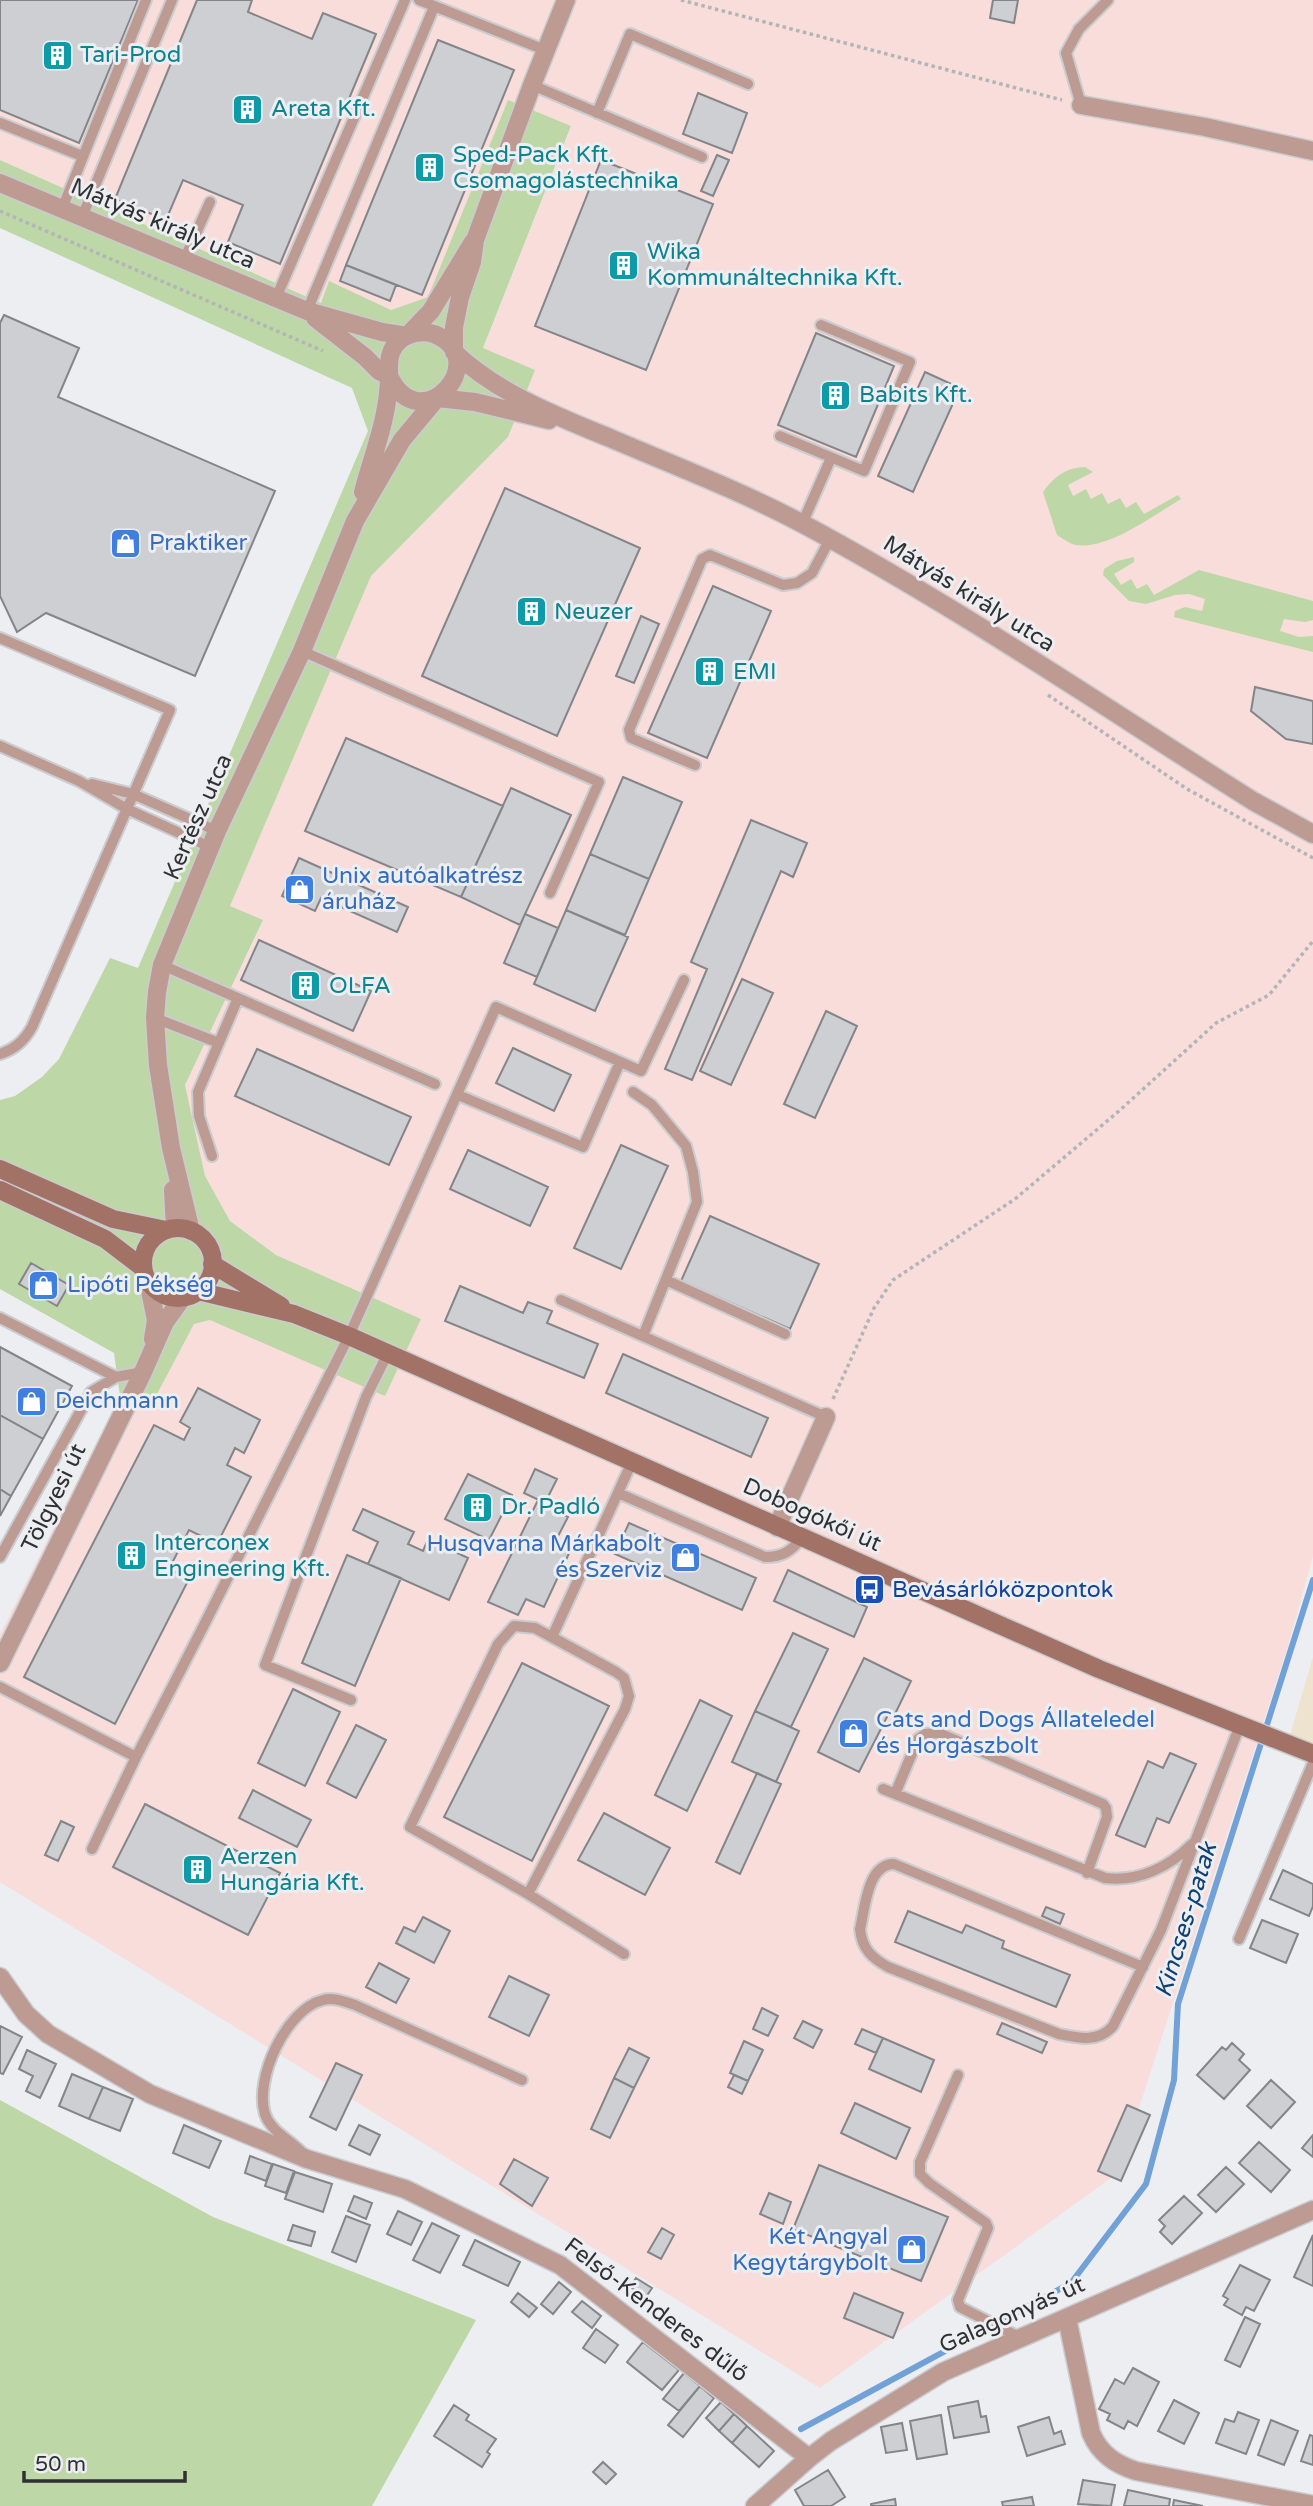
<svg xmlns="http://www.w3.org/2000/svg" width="1313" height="2506" font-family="'Varela Round',sans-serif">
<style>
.industrial{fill:#f8ddda}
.education{fill:#eee3ce}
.green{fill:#bdd7a7}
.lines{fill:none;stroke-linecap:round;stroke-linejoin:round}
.stream{stroke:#71a1d7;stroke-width:6}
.building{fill:#cdcfd3;stroke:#838588;stroke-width:2}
.service-casing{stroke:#cacccf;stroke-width:14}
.minor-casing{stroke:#cacccf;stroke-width:21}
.secondary-casing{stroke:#cacccf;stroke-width:21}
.path{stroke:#b2b4b7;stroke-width:3.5;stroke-dasharray:3.5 3.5;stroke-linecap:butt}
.service{stroke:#bd9b93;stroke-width:10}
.minor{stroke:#bd9b93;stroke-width:18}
.secondary{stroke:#a37267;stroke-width:18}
.labels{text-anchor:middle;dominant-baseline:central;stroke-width:6;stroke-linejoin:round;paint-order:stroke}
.culture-label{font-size:23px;fill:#0d838f;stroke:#eceef2;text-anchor:start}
.street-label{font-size:23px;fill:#303132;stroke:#eceef2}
.shop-label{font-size:23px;fill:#366cbe;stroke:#eceef2;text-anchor:start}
.transit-label{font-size:23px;fill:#164399;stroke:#eceef2;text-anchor:start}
.water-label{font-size:24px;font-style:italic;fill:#0f4174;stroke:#eceef2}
</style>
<rect width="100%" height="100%" fill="#eceef2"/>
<path class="industrial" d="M0,0H1313V1556L1288,1646L1118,2173L820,2388L0,1882V1634L120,1396L148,1410L194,1324L210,1320L420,1319L276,1255L230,1221L205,1177L185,1085L263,921L230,906L371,576L508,437L534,370L483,349L571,127L508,101L428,297L391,310L330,282L322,303L0,160Z"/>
<path class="education" d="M1313,1657V1754L1287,1745Z"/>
<path class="green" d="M508,100L571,126L483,348L535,370L508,437L371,576L230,906L263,920L185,1085L205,1176L230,1221L276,1255L421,1319L385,1396L210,1320L194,1324L148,1411L120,1396L114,1353L0,1289V1100L15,1096L42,1077L59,1059L110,958L138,968L368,431L352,388L0,228V160L321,303L329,281L391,310L428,297Z
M1085,467L1093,472L1068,485L1073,496L1086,489L1091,499L1102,493L1108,504L1120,498L1126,508L1136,502L1144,514L1178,495L1181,499C1154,515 1108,550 1076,545C1070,544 1062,538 1057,535L1043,492C1055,476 1065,468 1085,467Z
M1134,557V562L1114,574L1121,585L1131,579L1137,589L1147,584L1154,595L1199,570L1313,601V620L1305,622L1284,619L1280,631L1299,637L1313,636V652L1174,617L1175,611L1185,607L1202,611L1205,599L1189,594L1175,595L1146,604L1129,601L1103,575L1104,569L1117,561Z
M0,2100L213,2217L476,2320L372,2506H0Z"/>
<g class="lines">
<path class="stream" d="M801,2429L1071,2283L1146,2184L1174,2080L1178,2004L1313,1580"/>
</g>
<path class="building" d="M0,0H138L79,143L0,110Z
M197,0H252L248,12L312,39L323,13L376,34L280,264L228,242L243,205L183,180L166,220L115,199Z
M993,0H1018L1014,23L990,18Z
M438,40L514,70L422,295L346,265Z
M698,93L747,113L732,153L683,134Z
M717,155L729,160L713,196L701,191Z
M601,160L713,204L646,370L535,326Z
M346,265L396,285L390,301L340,281Z
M4,315L79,348L58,397L275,491L195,676L46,613L17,632L0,596V323Z
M816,333L894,366L856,457L778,425Z
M925,372L960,388L913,492L878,476Z
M505,488L640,548L557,736L422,676Z
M713,586L771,611L707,758L648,733Z
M641,616L659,624L634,683L616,676Z
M1255,687L1313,701V744L1286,739L1251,711Z
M346,738L503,806L461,897L305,831Z
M623,777L682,802L649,879L590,854Z
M511,788L571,815L520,925L461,897Z
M751,820L807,843L793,877L781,871L692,1080L665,1069L707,969L691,962Z
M590,854L649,879L625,935L566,910Z
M299,858L408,907L397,932L321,898L315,911L282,896Z
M566,910L628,937L595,1011L534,984Z
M525,914L558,928L537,977L504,963Z
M259,940L371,991L353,1031L241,980Z
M742,979L773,993L731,1085L700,1071Z
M826,1011L857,1026L815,1118L784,1104Z
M513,1048L571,1075L554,1111L496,1083Z
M257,1049L411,1117L389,1165L235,1096Z
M621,1145L668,1166L621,1269L574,1248Z
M468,1150L548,1187L530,1226L450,1189Z
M710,1216L819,1264L790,1329L681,1281Z
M31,1263L69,1285L57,1306L19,1284Z
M460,1286L523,1313L528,1302L552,1311L547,1323L598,1344L584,1378L445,1321Z
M0,1347L72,1386L43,1439L0,1415Z
M623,1354L768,1418L751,1457L606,1393Z
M198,1388L260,1420L244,1453L235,1448L227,1465L251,1477L217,1544L189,1530L169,1569L189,1579L115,1724L24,1677L154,1425L184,1440L190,1428L180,1422Z
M0,1415L43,1439L11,1496L0,1489Z
M535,1469L557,1479L545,1503L524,1493Z
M468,1474L512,1495L489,1540L445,1519Z
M0,1489L11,1496L0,1516Z
M537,1502L568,1517L556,1540L572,1547L544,1607L526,1599L518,1615L488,1602Z
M363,1509L414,1532L408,1544L423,1551L428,1539L468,1558L449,1600L368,1564L378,1542L353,1530Z
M629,1523L756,1578L742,1610L615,1554Z
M347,1555L401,1578L355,1686L302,1663Z
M788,1570L867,1607L854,1637L774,1601Z
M793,1633L828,1649L791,1727L755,1711Z
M864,1658L911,1681L895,1714L890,1711L859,1772L818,1752Z
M522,1663L609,1706L532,1861L444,1817Z
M293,1689L340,1712L305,1786L258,1763Z
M700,1700L732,1716L687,1811L655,1795Z
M755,1711L799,1731L776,1782L732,1762Z
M356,1725L386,1740L356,1798L327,1783Z
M1170,1753L1196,1764L1169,1823L1157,1818L1145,1847L1116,1835L1148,1761L1163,1768Z
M757,1773L781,1784L740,1874L716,1862Z
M253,1790L311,1820L297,1847L239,1818Z
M145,1804L280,1873L248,1935L113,1867Z
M604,1813L670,1848L645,1895L578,1860Z
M61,1821L74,1827L58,1861L45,1855Z
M1283,1870L1313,1884V1906L1309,1916L1270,1899Z
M1046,1907L1064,1914L1060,1924L1042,1916Z
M908,1911L962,1933L966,1925L1004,1941L1002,1948L1070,1975L1056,2007L895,1942Z
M423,1917L450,1931L434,1963L396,1943L404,1927L415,1932Z
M1262,1920L1298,1934L1286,1963L1250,1948Z
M379,1963L409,1979L396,2003L366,1987Z
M509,1976L549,1995L529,2036L489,2017Z
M762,2008L778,2016L768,2036L753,2029Z
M803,2021L822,2030L813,2048L794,2038Z
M1002,2023L1047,2042L1042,2053L997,2034Z
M0,2026L22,2037L3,2074L0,2073Z
M862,2029L883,2038L876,2053L855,2044Z
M883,2038L934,2060L921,2092L869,2069Z
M744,2041L763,2050L748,2081L730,2073Z
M1232,2043L1244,2054L1239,2060L1250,2070L1224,2099L1197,2075L1222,2047L1226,2050Z
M629,2048L649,2058L634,2088L614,2078Z
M27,2050L56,2064L40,2098L26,2091L33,2076L19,2069Z
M336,2063L362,2075L336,2130L310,2117Z
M72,2074L103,2087L89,2119L59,2106Z
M734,2075L748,2081L742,2094L728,2087Z
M614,2078L634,2088L610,2138L591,2129Z
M1271,2080L1295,2102L1271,2128L1247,2106Z
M103,2087L133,2099L120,2131L89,2119Z
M855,2103L910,2128L896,2159L841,2133Z
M1127,2105L1150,2115L1121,2181L1098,2171Z
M184,2125L221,2141L209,2168L173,2153Z
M359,2125L380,2135L370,2155L349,2145Z
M1313,2135V2157L1302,2148Z
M1259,2142L1290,2170L1271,2192L1239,2163Z
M250,2156L272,2164L266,2181L245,2173Z
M514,2159L548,2178L532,2206L500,2184Z
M273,2164L294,2171L286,2193L265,2186Z
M819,2165L948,2217L921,2281L793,2229Z
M1226,2167L1244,2184L1216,2212L1198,2195Z
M295,2172L332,2184L323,2212L285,2199Z
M769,2193L791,2202L783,2224L760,2214Z
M354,2196L372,2203L366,2219L348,2211Z
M1184,2196L1202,2213L1172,2244L1160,2232L1165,2226L1159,2220Z
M398,2211L422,2222L411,2245L387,2234Z
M346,2216L370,2225L356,2262L332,2252Z
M432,2223L459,2236L440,2273L413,2260Z
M293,2225L315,2232L311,2246L288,2240Z
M662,2228L674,2235L661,2259L648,2252Z
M1313,2235V2286L1294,2277Z
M475,2240L520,2262L508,2286L463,2265Z
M1240,2265L1270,2280L1254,2311L1246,2307L1242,2315L1224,2305L1228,2299L1223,2296Z
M636,2278L652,2288L646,2297L630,2287Z
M559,2282L571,2292L553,2314L541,2304Z
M518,2293L537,2308L529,2317L511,2302Z
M854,2293L903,2313L893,2338L844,2318Z
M582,2301L601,2316L592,2328L572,2312Z
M1245,2317L1260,2324L1240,2367L1225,2360Z
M596,2329L618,2345L605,2363L583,2348Z
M643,2342L679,2370L662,2390L627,2362Z
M1133,2368L1159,2382L1137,2426L1128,2421L1124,2429L1107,2420L1110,2414L1099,2409L1115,2379L1124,2384Z
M684,2373L700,2386L679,2411L663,2399Z
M700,2386L714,2398L683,2437L668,2425Z
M1174,2400L1199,2413L1184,2444L1158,2431Z
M978,2401L981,2417L986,2416L989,2432L954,2438L948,2407Z
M721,2402L734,2414L719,2431L706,2418Z
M454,2405L469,2415L466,2420L496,2439L487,2452L490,2454L482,2467L434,2436Z
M1238,2412L1259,2420L1246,2454L1216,2443L1225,2419L1234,2422Z
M734,2414L747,2426L732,2443L719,2431Z
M941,2415L947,2454L917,2459L910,2421Z
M1049,2417L1054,2434L1061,2431L1065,2444L1027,2456L1018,2427Z
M1271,2420L1298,2431L1284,2465L1258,2455Z
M902,2423L907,2450L886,2453L881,2427Z
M747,2426L774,2451L759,2467L732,2443Z
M1310,2435L1313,2436V2465L1301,2461Z
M603,2462L616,2474L606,2484L593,2472Z
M828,2470L845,2497L831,2506H804L795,2490Z
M1083,2480L1115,2485L1111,2506L1078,2504Z
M1128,2490L1170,2499L1169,2506H1124Z
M1032,2497L1034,2506H1003L1002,2502Z
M895,2499L896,2506H871V2504Z
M1174,2500L1203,2506H1173Z"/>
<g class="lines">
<defs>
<path id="service" d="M419,0L545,50
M532,85L702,157
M1081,105L1066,53L1079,29L1108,0
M597,113L630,34L748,84
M0,123L82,156
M62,209L146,0
M82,217L172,0
M184,260L210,202
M276,298L405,0
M307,311L434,7
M780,436L864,471L910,362L821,325
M802,524L831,458
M0,638L170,710L32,1027C24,1041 15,1049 0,1054
M302,651L599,782L550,893
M0,746L79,781L127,809L210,847
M695,765L631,738L629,730L702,559L710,555L783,585L797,583L812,573L830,539
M92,784L133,794L217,831
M162,965L435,1084
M155,1018L219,1043
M633,1092L652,1105L686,1146L693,1172L697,1202L643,1336
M458,1095L583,1147L620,1062
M212,1156L199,1116L198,1092L238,998
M666,1280L785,1334
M561,1300L826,1417
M0,1318L116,1377
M618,1493L765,1557C783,1557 791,1551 802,1538
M0,1557L91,1392L116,1377L143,1372
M552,1637L632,1462
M0,1687L136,1757L203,1627L349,1336L496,1007L641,1071L684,980
M351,1700L265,1665L366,1397L388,1353
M883,1789L1105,1878C1139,1882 1169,1867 1192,1844
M895,1794L918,1739L925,1734L939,1733L1103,1804L1106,1808L1107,1817L1087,1873
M92,1849L136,1757
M528,1894L625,1709L629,1696L624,1678L616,1672L535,1628L514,1626L498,1644L410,1827L528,1894L624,1954
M1239,1939L1313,1763
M1143,1967L894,1864C867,1864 865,1909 860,1929C862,1949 872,1958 888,1967L1059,2034C1078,2038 1099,2043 1113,2026L1161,1930L1240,1725
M958,2075L920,2162V2174L929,2183L986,2223L988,2228L958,2300L960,2307L1019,2337
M306,2157C294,2141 272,2134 265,2114C254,2079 286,2009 323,2000C334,1997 345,2002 355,2005L522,2080"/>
<path id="minor" d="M566,0L532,85L475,240L472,262L460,297L454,327V352C497,393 556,416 610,438C675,466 741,491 803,524C958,607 1104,707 1253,801L1313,834
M1081,105L1205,127L1313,151
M0,183L307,311L382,332L407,336L431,311L473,242
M315,318L365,357L379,371L389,376
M363,492C373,454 389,416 389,376C389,362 388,351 399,341C408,333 422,330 434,334C495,358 421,443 389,376
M173,1190L175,1228
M191,1231L171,1148L158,1065L155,1018L157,992L162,965L217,831L302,651L355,521L402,440L437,398L475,402L549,420
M148,1281L156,1320L153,1339
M777,1527L826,1417
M0,1663L143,1372L165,1322L183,1297
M0,1977L26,2014L48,2034L150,2094L307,2159L405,2189L560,2265L809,2458
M1067,2318L1091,2433C1100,2454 1115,2464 1136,2471L1313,2505
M755,2506L809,2458L831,2441L943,2372L1313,2210"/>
<path id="secondary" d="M0,1169L113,1219L166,1230
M0,1190L105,1239L143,1268
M143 1263a35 35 0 1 1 70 0a35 35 0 1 1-70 0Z
M212,1264L281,1306
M198,1291L294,1314L349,1336L1099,1669L1313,1754"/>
</defs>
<use href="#service" class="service-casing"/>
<use href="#minor" class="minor-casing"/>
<use href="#secondary" class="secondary-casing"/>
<path class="path" d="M681,0L1062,100
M0,211L323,351
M1048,695L1187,789L1313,858
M833,1399L874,1308L893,1280L1015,1199L1119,1111L1216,1023L1269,995L1313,941"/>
<use href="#service" class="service"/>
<use href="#minor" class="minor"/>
<use href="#secondary" class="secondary"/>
</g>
<defs>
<symbol id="building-square" viewBox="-11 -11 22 22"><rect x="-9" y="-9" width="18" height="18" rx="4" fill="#0f9aa8" stroke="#eceef2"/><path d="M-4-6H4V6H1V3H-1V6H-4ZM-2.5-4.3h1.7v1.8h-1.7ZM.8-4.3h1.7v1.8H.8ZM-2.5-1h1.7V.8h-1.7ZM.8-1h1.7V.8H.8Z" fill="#fff"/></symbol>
<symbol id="shop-square" viewBox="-11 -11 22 22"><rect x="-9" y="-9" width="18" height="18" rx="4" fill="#3f7fe0" stroke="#eceef2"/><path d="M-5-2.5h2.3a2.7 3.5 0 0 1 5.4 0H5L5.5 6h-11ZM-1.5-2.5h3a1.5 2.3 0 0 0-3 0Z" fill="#fff"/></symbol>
<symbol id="bus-square" viewBox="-11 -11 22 22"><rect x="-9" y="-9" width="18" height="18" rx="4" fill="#1a4fb4" stroke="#eceef2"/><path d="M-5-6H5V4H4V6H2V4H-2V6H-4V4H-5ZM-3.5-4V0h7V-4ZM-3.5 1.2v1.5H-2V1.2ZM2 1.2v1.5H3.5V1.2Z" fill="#fff"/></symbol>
</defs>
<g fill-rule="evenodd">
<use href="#building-square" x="40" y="38" width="35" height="35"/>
<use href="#building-square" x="230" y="92" width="35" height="35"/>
<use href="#building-square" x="412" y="150" width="35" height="35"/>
<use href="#building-square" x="606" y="248" width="35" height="35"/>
<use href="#building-square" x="818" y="378" width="35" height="35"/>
<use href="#shop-square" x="108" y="526" width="35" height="35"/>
<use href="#building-square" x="514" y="594" width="35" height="35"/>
<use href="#building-square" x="692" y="654" width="35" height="35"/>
<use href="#shop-square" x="282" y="872" width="35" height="35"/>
<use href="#building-square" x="288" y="968" width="35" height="35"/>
<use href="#shop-square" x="26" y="1268" width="35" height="35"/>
<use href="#shop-square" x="14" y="1384" width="35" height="35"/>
<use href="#building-square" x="460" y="1490" width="35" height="35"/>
<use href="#building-square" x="114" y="1538" width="35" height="35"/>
<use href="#shop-square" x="668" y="1540" width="35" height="35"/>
<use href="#bus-square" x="852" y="1572" width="35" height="35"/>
<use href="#shop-square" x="836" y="1716" width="35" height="35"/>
<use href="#building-square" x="180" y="1852" width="35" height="35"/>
<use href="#shop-square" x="894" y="2232" width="35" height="35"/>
</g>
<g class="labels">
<g class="culture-label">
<text x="80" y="55">Tari-Prod</text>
<text x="271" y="109">Areta Kft.</text>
<text x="453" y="155">Sped-Pack Kft.<tspan x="453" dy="26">Csomagolástechnika</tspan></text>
<text x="647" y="252">Wika<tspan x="647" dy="26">Kommunáltechnika Kft.</tspan></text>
<text x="859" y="395">Babits Kft.</text>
<text x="554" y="612">Neuzer</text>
<text x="733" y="672">EMI</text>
<text x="329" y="986">OLFA</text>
<text x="501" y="1507">Dr. Padló</text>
<text x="154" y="1543">Interconex<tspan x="154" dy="26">Engineering Kft.</tspan></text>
<text x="220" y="1857">Aerzen<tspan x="220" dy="26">Hungária Kft.</tspan></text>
</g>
<g class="street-label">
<text transform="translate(163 224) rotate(23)">Mátyás király utca</text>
<text transform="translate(969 594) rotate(32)">Mátyás király utca</text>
<text transform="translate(198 817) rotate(-66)">Kertész utca</text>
<text transform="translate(54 1498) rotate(-64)">Tölgyesi út</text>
<text transform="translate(812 1515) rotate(24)">Dobogókői út</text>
<text transform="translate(656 2310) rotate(37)">Felső-Kenderes dűlő</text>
<text transform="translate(1012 2315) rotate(-24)">Galagonyás út</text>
</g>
<g class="shop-label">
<text x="149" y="543">Praktiker</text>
<text x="322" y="876">Unix autóalkatrész<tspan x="322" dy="26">áruház</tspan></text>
<text x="67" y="1285">Lipóti Pékség</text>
<text x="55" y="1401">Deichmann</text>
<text x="662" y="1544" text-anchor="end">Husqvarna Márkabolt<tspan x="662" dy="26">és Szerviz</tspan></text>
<text x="876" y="1720">Cats and Dogs Állateledel<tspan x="876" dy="26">és Horgászbolt</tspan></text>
<text x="888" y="2237" text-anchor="end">Két Angyal<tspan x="888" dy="26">Kegytárgybolt</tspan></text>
</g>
<g class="transit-label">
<text x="892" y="1590">Bevásárlóközpontok</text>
</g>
<g class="water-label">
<text transform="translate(1186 1920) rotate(-73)">Kincses-patak</text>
</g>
</g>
<path d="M24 2471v10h161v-10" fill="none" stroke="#303132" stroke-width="3.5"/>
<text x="35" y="2471" font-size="21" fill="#303132" stroke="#eceef2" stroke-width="5" paint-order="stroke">50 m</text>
</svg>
